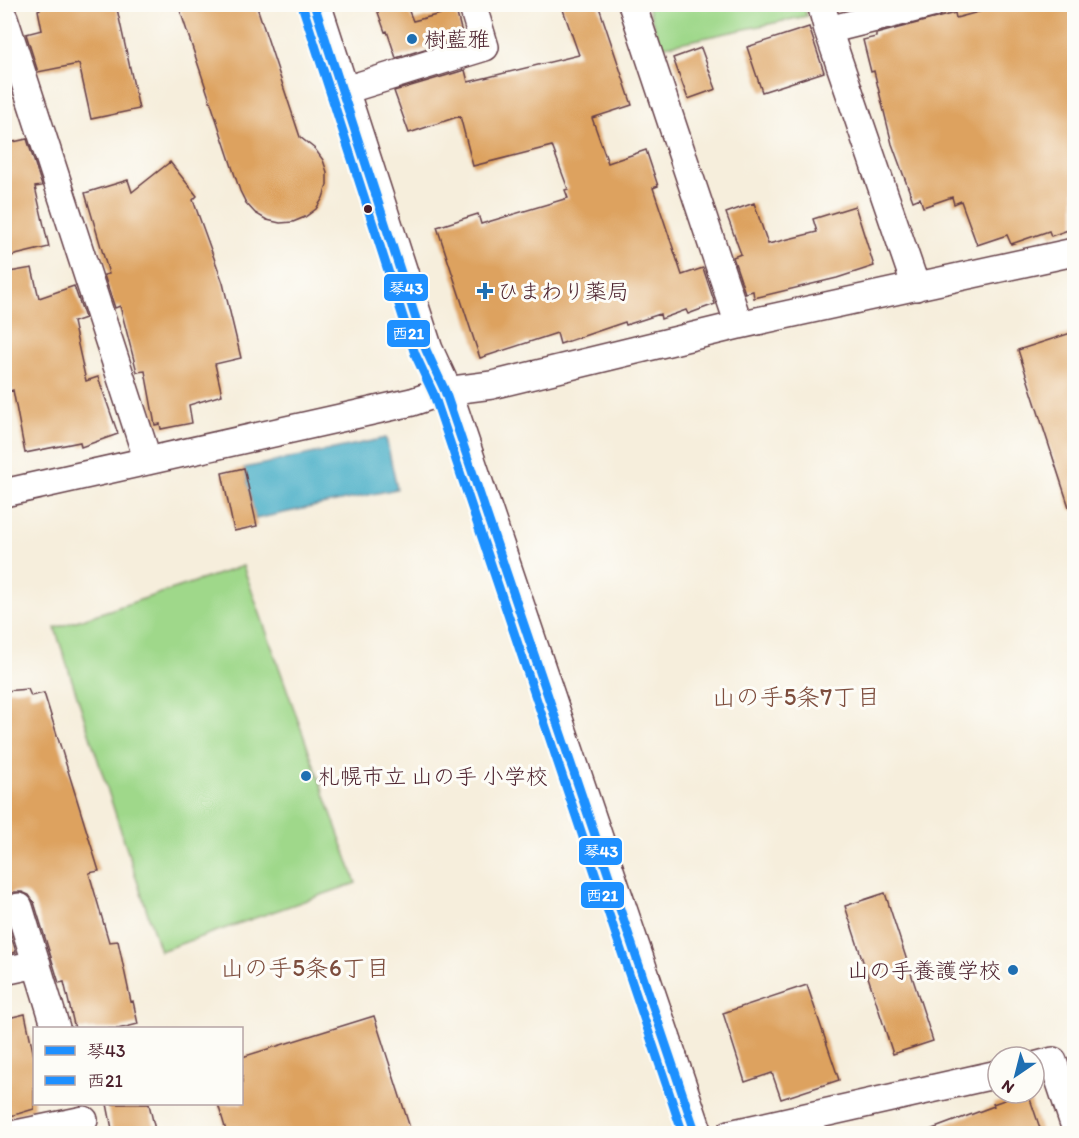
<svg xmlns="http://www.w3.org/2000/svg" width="1079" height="1138" font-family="Itim,'Klee One',sans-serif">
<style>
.green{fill:#9fd88a;stroke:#747c5a;stroke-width:1.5}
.water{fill:#48afc7;stroke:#496779;stroke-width:1.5}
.building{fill:#dda25f}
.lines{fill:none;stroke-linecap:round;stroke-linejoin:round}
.street-casing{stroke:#643e46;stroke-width:30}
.secondary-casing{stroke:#643e46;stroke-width:36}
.street{stroke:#fff;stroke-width:27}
.secondary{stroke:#fff;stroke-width:33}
.bus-1-casing{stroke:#fdfcf7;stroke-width:14}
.bus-2-casing{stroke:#fdfcf7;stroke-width:14}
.bus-1{stroke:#1e90ff;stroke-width:9}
.bus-2{stroke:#1e90ff;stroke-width:9}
.poi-dot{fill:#1f6fb2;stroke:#fdfcf7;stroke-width:2}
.bus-dot{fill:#4a1f2b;stroke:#fdfcf7;stroke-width:2}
.labels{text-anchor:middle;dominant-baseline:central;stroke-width:6;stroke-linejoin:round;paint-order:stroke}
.poi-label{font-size:22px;fill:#4a1f2b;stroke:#fdfcf7;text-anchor:start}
.neighbourhood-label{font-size:24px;fill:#7d4d3d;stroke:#fdfcf7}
.line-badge{stroke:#fdfcf7;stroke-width:2}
.badge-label{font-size:16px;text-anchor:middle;font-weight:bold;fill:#fff}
</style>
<rect width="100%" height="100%" fill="#fdfcf7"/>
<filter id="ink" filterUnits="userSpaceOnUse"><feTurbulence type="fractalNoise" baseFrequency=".0167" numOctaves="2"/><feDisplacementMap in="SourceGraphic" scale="12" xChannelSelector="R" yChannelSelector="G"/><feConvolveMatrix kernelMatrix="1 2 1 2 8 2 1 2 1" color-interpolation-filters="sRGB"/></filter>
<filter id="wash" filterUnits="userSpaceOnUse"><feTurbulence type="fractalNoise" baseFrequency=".008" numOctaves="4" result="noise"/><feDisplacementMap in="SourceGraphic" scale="24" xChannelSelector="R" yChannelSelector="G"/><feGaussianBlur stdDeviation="1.35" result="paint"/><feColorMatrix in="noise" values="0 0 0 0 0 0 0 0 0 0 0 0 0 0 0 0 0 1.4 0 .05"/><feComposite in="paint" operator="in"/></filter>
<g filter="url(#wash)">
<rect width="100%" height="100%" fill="#f6eedc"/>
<path class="green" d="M647,5H803L807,16L661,47Z
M243,566L356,883L160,951L55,628Z"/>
<path class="water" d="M386,438L397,489L255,519L244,468Z"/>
<g id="blocks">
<path class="building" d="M39,4H116L139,109L91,119L79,64L38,72L26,34L42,30L38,10L40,9Z
M178,4H256L300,137L315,149L323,160L327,172V185L323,198L316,209L305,217L293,222L280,223L267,220L255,213L246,203L240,191Z
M375,4H406L413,21L456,10L463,37L396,58L387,31L385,32Z
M561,4H598L632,105L592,118L608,163L646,150L658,186L653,188L682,275L703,268L715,304L688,314L686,310L661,319L660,314L626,325L625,322L560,344L557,333L480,358L437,227L478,214L481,224L568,198L565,190L568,189L552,146L473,166L460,116L409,133L394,91L465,70L468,82L579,55Z
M1008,4H1074V228L1051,236L1049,231L1011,244L1007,235L977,245L961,201L954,204L952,197L923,207L920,198L913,201L892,144L874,71L871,72L863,40L876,37V34L955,13L956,18Z
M809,27L824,72L762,92L747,47Z
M701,48L716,89L688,99L673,58Z
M27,139L42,186L35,187L49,247L11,256L4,229V144Z
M170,162L197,196L193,200L223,283L241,358L215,364L222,395L189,405L192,423L161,429L160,424L155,425L145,371L137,372L120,306L115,308L104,275L109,274L85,193L128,180L132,192Z
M754,203L768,244L817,232L813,219L855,206L874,266L837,278L754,298L753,291L745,293L733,257L741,254L726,213Z
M32,268L39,298L74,286L85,318L73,322L86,381L98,377L118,434L81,447L80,442L25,453L13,390L4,393V273Z
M1074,332V509L1070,510L1018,350Z
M244,468L257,526L234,531L222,473Z
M28,689L31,696L44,693L99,871L89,873L109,942L118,941L131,1002L133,1001L138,1024L118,1029H75L64,982L59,983L34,902L29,895L22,892H14L8,896L4,902V691Z
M885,893L933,1041L893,1054L845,906Z
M4,913L16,952L4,955Z
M807,985L839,1080L781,1099L772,1073L745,1082L723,1013Z
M25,1014L34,1056V1109L4,1118V1019Z
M374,1016L412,1134H227L218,1104H242V1057Z
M1024,1093H1028L1042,1134H928L927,1131L994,1106L993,1104Z
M107,1104H149L156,1134H113Z"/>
</g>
</g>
<g filter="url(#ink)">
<use href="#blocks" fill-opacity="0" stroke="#643e46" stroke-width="1.5"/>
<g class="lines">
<defs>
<path id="street" d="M632,4L739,325
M821,4L828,30L916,287
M4,18L148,461
M828,30L932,4
M342,91L485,47L472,4
M4,493L412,402L445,391L492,385L739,325L1074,252
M19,907L56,1028
M4,971L37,964
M1034,1066L1053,1061L1074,1124
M16,1134L84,1120
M730,1134L998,1074"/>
<path id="secondary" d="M314,4L426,350L445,391L696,1134"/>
</defs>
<use href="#street" class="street-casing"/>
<use href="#secondary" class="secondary-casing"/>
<use href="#street" class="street"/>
<use href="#secondary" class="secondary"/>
<defs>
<path id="bus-1" d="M314,4L426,350L445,391L696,1134"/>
<path id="bus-2" d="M303,8L415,354L434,395L683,1134"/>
</defs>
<use href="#bus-1" class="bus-1-casing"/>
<use href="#bus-2" class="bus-2-casing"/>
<use href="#bus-1" class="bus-1"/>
<use href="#bus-2" class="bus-2"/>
</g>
</g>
<g class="poi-dot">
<circle cx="412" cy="39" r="6"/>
<path d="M482 282h6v6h6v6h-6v6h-6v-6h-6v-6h6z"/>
<circle cx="306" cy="776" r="6"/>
<circle cx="1013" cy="970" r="6"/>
</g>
<circle class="bus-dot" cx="368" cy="209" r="5"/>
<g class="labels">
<g class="poi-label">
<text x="424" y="39">樹藍雅</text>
<text x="497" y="291">ひまわり薬局</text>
<text x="318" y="776">札幌市立 山の手 小学校</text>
<text x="1001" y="970" text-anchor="end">山の手養護学校</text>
</g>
<g class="neighbourhood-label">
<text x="796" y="696">山の手5条7丁目</text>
<text x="305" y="967">山の手5条6丁目</text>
</g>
</g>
<g class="line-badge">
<rect x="383" y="273" width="46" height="29" rx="6" fill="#1e90ff"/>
<rect x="386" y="319" width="45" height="29" rx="6" fill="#1e90ff"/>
<rect x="578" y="837" width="45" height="29" rx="6" fill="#1e90ff"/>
<rect x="580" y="881" width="45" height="28" rx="6" fill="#1e90ff"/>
</g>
<g class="badge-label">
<text x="406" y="294">琴43</text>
<text x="408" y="339">西21</text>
<text x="601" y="857">琴43</text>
<text x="602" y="901">西21</text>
</g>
<rect width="1079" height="1138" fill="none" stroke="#fdfcf7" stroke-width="24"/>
<rect x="33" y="1027" width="210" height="78" fill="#fdfcf7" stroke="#b5a4a5" stroke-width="1.5"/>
<rect x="45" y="1046" width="30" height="9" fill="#1e90ff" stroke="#b5a4a5" stroke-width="1.5"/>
<text x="87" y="1057" font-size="18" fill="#4a1f2b">琴43</text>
<rect x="45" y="1076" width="30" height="9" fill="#1e90ff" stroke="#b5a4a5" stroke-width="1.5"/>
<text x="87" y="1087" font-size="18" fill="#4a1f2b">西21</text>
<g transform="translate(1016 1075) rotate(215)"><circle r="28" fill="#fdfcf7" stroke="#b5a4a5" stroke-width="1.5"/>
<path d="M0-4.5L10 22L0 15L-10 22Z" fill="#1f6fb2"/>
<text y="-9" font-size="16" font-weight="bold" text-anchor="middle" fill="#4a1f2b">N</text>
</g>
</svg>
